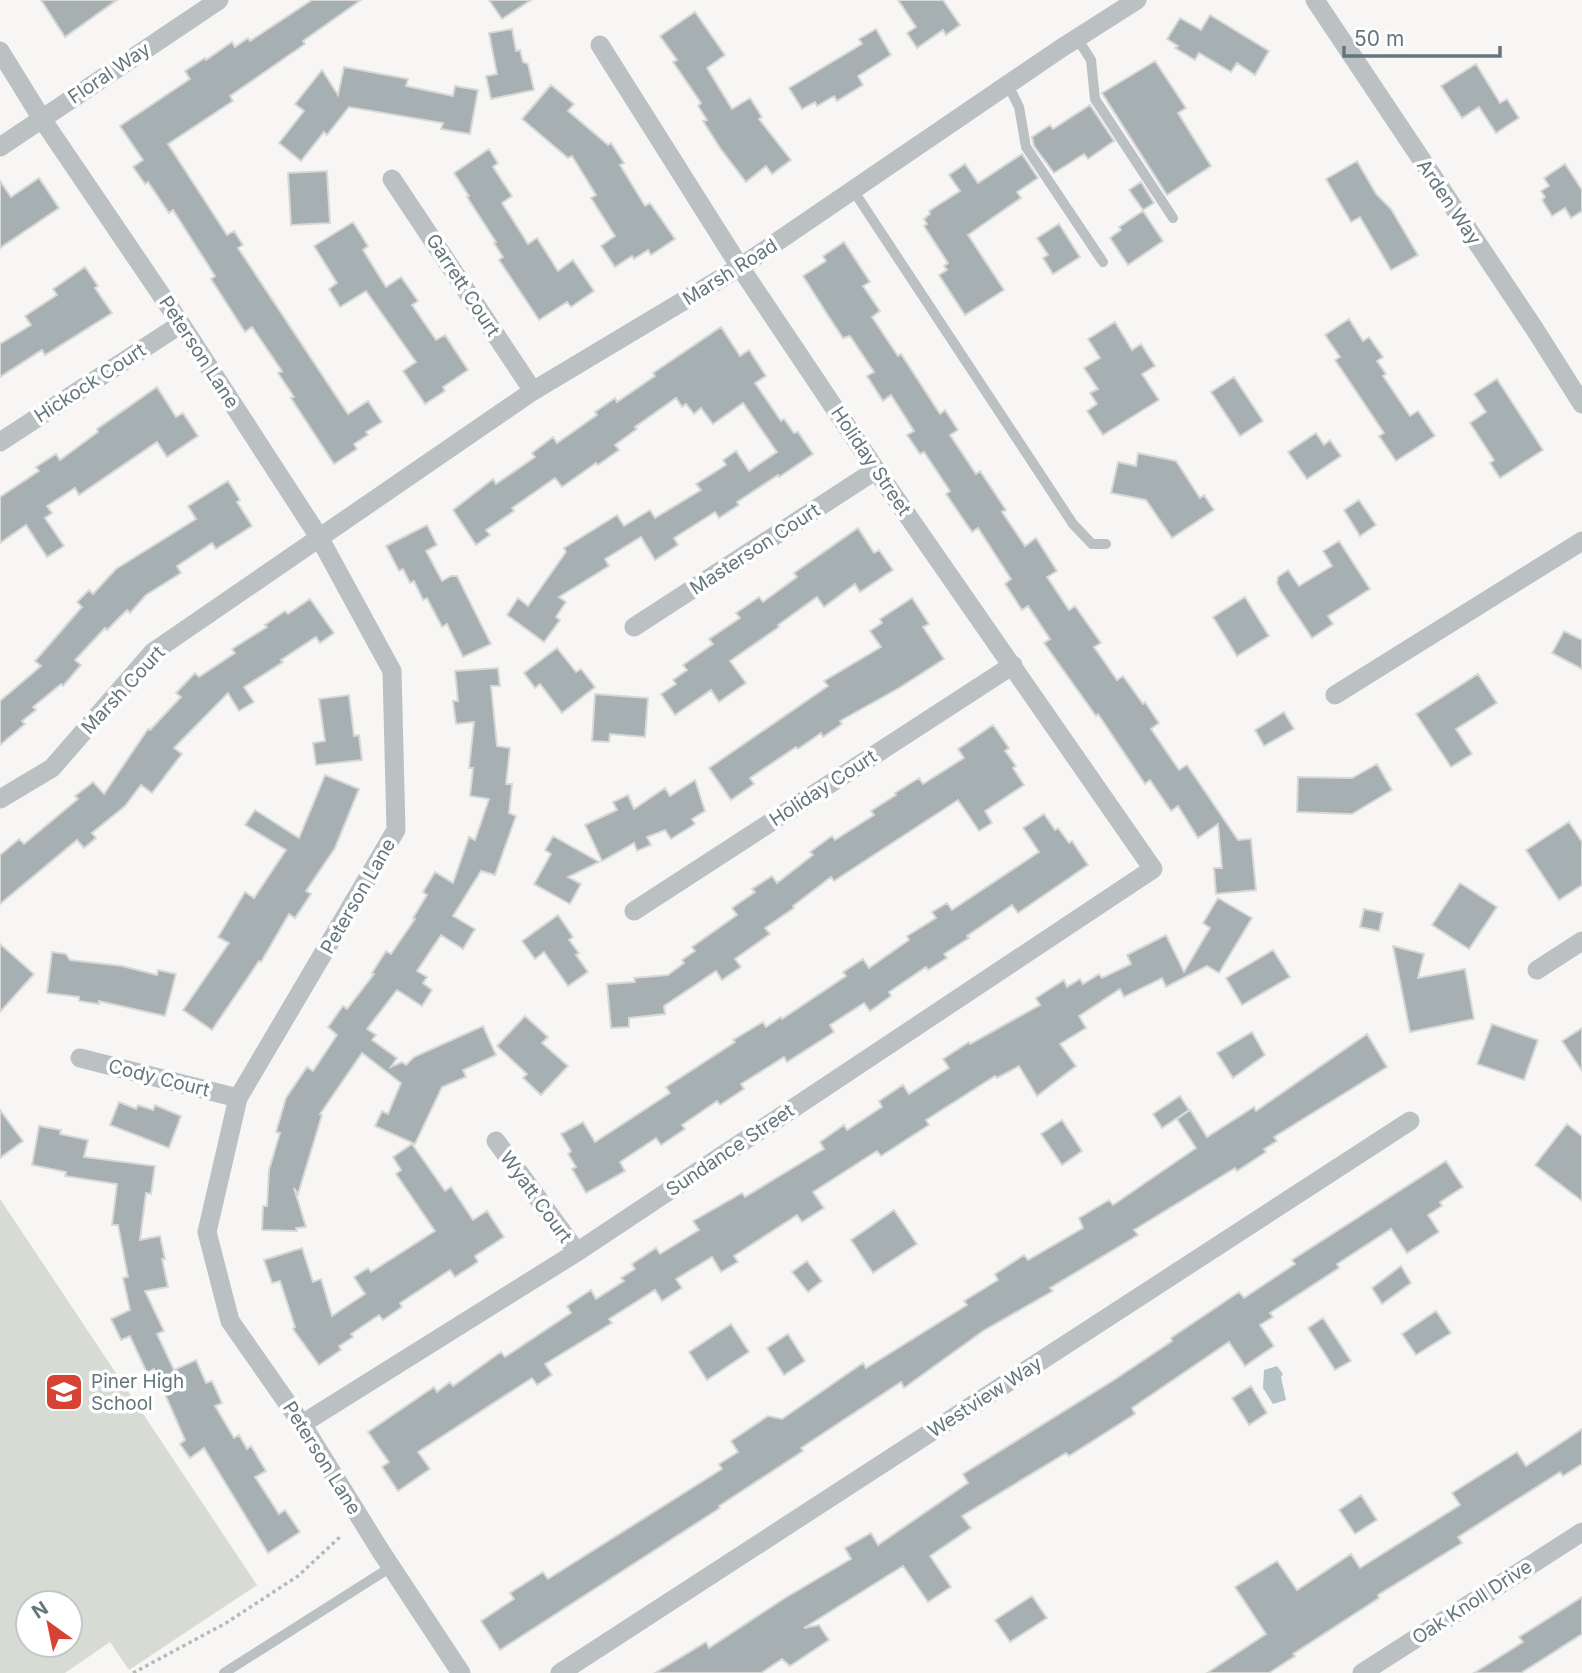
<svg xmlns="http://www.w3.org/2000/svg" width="1582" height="1673" font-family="Inter,sans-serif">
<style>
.green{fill:#d7dbd3;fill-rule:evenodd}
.water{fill:#b6c3c6}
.building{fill:#a6afb2;stroke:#d8d8d6;stroke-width:2}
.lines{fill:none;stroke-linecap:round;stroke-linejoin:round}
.path{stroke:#b6babc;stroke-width:3.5;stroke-dasharray:3.5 3.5;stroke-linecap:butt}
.lane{stroke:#bbc1c3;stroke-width:10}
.street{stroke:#bbc1c3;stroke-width:19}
.labels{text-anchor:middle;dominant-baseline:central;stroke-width:7;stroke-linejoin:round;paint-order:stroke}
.street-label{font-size:19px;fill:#64767c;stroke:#fff}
.poi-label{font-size:19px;fill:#64767c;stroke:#fff;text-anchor:start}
</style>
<rect width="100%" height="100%" fill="#f7f6f4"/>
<path class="green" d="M0,1199L257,1585L129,1670L110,1642L65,1673H0ZM70,1603V1645H28V1603Z"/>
<path class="water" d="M1277,1366L1283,1374L1281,1377L1286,1400L1273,1404L1263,1388L1264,1370Z"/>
<path class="building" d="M41,0H117L65,37Z
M312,0H361L303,41L305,44L230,96L233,101L168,144L227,235L234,231L243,245L238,248L348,414L368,401L382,422L366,432L368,435L354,444L357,449L334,464L291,398L294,397L278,373L282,371L252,327L245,332L211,279L215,276L173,210L169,213L148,182L145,184L133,167L143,160L120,126L190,79L185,71L205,58L206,60L232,42L235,47L248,38L250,41Z
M489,0H531L502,19Z
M898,0H943L960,25L946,35L943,30L917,48L907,33L916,27Z
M695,12L725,55L707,68L732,109L750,98L762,117L759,119L791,160L772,174L766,166L746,182L720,148L703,121L707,120L698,106L701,103L673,62L677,60L660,36Z
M1210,15L1269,51L1255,75L1237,63L1231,72L1199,53L1195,60L1175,48L1178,46L1167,39L1180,18L1201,30Z
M512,29L516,51L520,50L523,62L528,64L534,90L491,99L486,76L497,74L489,33Z
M876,29L891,55L858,76L863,85L837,101L834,96L817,106L815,102L802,109L789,88L862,44L859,39Z
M1155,61L1186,108L1178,113L1211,166L1167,195L1102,93Z
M1476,64L1500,103L1507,99L1519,118L1496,133L1479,107L1462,118L1441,86Z
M344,67L408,79L406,86L453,96L455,86L478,90L470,134L441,129L443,123L349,107L327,135L324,132L301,161L279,143L304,111L295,104L322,70L338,95Z
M551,85L574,104L568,111L608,145L611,143L624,163L620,165L645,206L650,203L675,239L651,255L648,250L634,259L632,256L615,267L601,246L615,236L591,198L596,195L572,156L568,158L522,119Z
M1090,105L1114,141L1088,159L1084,154L1054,173L1034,146L1032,137L1050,125L1053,129Z
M489,149L498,163L493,167L512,196L502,203L528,244L537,238L558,271L573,260L594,291L571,307L567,302L539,320L499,260L503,257L494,243L496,242L467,197L469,196L454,173Z
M1022,154L1038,178L1017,192L1021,198L968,235L1004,290L965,315L939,275L947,270L944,266L948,263L924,226L927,224L924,219L930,214L929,211L960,191L949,175L965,164L978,183Z
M1357,161L1376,194L1391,209L1418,255L1391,270L1360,217L1351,222L1326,179Z
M1565,164L1582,190V211L1571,218L1565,208L1552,216L1542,200L1545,197L1541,191L1549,186L1544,178Z
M327,171L330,223L291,225L288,173Z
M39,178L59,208L0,248V181L11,197Z
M1141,182L1154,203L1143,210L1129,190Z
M1143,211L1163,241L1128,265L1110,238L1121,230L1119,227Z
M353,222L368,246L363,250L386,287L401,277L418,301L412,305L436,340L445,335L468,370L443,387L445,391L425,404L403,371L416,362L366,291L340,307L329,289L337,283L314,246Z
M1059,224L1080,257L1053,274L1043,258L1048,255L1037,238Z
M844,242L870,282L863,286L880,311L872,317L898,356L901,354L940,414L945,410L958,430L950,435L976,474L980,471L1006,510L1002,512L1025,546L1036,538L1057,571L1047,577L1069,610L1075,606L1101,643L1094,647L1117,680L1123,676L1143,704L1145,702L1159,723L1151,729L1179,770L1187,765L1238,840L1251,839L1256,890L1216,894L1214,868H1222L1218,824L1198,838L1178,806L1171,811L1150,780L1145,784L1098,714L1096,716L1044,643L1050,639L1028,606L1022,610L1005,584L1011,579L978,528L972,532L946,494L950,491L924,452L920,454L907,435L914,431L891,395L883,401L867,376L874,372L850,336L843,338L829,317L803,276L826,261L823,256Z
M85,267L98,286L95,288L112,313L45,355L42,350L0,377V344L31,325L25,316L57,295L53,289Z
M1349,319L1363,341L1369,337L1383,357L1377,361L1386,374L1383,376L1410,416L1418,411L1435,436L1396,461L1379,436L1384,433L1335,360L1340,357L1325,335Z
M1115,322L1132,350L1141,344L1155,366L1142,374L1159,400L1103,435L1087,411L1097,404L1090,393L1098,389L1084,368L1100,358L1088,339Z
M721,327L740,356L749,350L766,376L755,383L781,421L784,419L794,433L798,432L813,454L779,477L778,475L737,502L739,505L719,518L715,512L674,538L678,545L655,560L641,537L605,559L609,566L559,597L566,602L556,617L560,620L544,642L507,615L518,598L528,606L566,552L564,548L617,515L624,526L650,510L655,518L701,490L696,484L726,465L723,460L736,451L749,471L777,452L743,403L713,424L701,408L694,414L686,404L682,407L676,398L635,427L637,429L615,445L619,450L598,465L596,463L562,487L555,478L512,508L514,511L486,530L490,535L476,545L453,510L493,479L496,484L535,457L532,453L553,437L557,443L597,415L595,412L615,398L617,402L655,376L653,373Z
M1234,377L1263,421L1240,436L1211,392Z
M1497,379L1543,450L1500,478L1490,463L1494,460L1470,423L1486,412L1474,394Z
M157,387L176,417L183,413L198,436L167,457L157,442L79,495L75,488L47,506L52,513L45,518L64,546L47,557L26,525L0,543V497L39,471L36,467L56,454L60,460L98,432L97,429Z
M1316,433L1324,445L1330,440L1341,456L1307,479L1288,452Z
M1138,453L1176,461L1200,498L1204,495L1214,510L1172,538L1146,500L1111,493L1118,462L1136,466Z
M228,481L240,500L237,502L252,526L216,549L212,543L177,566L181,573L146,595L130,613L127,610L107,630L105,628L75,660L81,665L63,686L61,684L33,707L36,710L22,721L25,724L0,745V701L41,666L35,661L82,607L77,602L89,590L93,594L116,569L196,519L188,506Z
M1359,500L1376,525L1360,536L1344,510Z
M427,525L437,545L426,551L442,581L451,576H457L491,644L463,657L447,624L442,627L427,598L423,600L414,581L410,583L403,569L399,571L386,546Z
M858,528L874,553L879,550L893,570L860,592L855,584L824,607L817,597L778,625L779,627L730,661L746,683L719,702L711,690L675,715L661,694L676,684L673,680L687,670L683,665L713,644L709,639L740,618L736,613L759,597L763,602L797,577L794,573Z
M1339,541L1370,589L1328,616L1333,624L1312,638L1280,590L1277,583L1278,577L1288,570L1299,586L1332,566L1323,551Z
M1245,597L1269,636L1237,656L1213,617Z
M912,598L929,624L923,627L944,659L899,688L840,721L842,724L823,737L821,733L798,749L796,747L750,778L754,784L731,800L709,768L828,686L824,681L881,647L870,631L882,623L880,619Z
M310,599L334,633L320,643L316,637L281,660L283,662L244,687L254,702L239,711L228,693L174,748L182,754L152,793L141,785L125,806L92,833L96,838L84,848L77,840L0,904V855L19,839L24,844L78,799L75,796L93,782L104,794L148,729L150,730L181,697L176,693L195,673L199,677L235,653L232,649L267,627L265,625L285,611L288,614Z
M1564,631L1582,640V669L1552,653Z
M557,648L576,672L581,669L595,687L562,713L540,684L535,688L524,673Z
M498,668L500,686H491L497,746L510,748L506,784H512L509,813L516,816L495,875L481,871L453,916L475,929L463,949L441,935L417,971L427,977L423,983L432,990L422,1006L397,990L367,1029L376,1035L372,1040L397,1058L391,1067L402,1062L406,1065L414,1057L483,1026L496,1055L463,1070L466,1077L442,1087L415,1144L375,1126L382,1111L388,1114L401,1083L362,1053L320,1114L322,1115L298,1194L294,1188L306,1227L296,1228L297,1231L262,1230L263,1206H267L269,1170L280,1133L276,1132L286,1098L307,1067L313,1071L337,1035L328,1027L343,1006L347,1009L374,974L372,973L386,951L391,954L415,919L413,918L427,895L423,892L435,872L453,883L469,837L475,840L489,799L470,796L473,768H469L474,722L456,724L453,701H458L455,671Z
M1478,674L1497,703L1456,729L1472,754L1451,767L1416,714Z
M595,694L648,698L645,737L610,734L609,742L592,741Z
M349,695L354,736L359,735L362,760L316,765L313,743L325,741L319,699Z
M1284,712L1294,729L1264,746L1255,730Z
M993,725L1009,748L1005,751L1016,766L1013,768L1024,785L985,811L992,823L979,831L958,800L834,881L831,877L793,906L794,908L765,928L770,934L735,959L741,967L722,980L716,971L664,1006L665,1014L629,1018V1027L611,1028L607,984L635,982L634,978L668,975L684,963L682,960L695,951L692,947L737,915L732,908L755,892L752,889L772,876L777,883L813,855L810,852L832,836L835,840L874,815L871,811L896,795L895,793L919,778L923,784L964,758L958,749Z
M1377,764L1392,790L1352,814L1297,812L1298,777L1352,778Z
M325,775L359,789L335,848L306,891L311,894L295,918L289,914L261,962L259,961L212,1030L183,1010L229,943L218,937L245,892L254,898L286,850L245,825L255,810L299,838Z
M695,780L705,811L692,819L695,824L671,839L665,830L647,837L651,845L637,851L634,843L602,861L585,825L617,810L613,802L628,795L634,809L665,788L670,796Z
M1044,814L1055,830L1058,828L1069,843L1072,841L1088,865L1018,913L1012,905L967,936L969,938L944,954L947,958L928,970L926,967L889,992L891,996L870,1011L864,1003L830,1025L834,1032L787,1062L784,1057L741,1084L744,1089L720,1105L717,1101L682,1125L685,1129L661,1145L656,1138L620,1162L625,1171L586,1193L572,1169L576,1167L568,1154L571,1151L561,1134L583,1122L595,1142L670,1093L666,1087L735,1042L733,1040L763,1022L766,1027L781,1017L782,1019L846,976L843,972L863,959L869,968L909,940L907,936L936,918L932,912L947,903L952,910L1039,852L1023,828Z
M1569,822L1582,842V885L1559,900L1526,850Z
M553,836L599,862L568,877L581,884L570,904L534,884L551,854L545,850Z
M1460,883L1497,907L1469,949L1432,925Z
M1218,898L1252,918L1219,973L1207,966L1166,987L1162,978L1124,997L1120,989L1079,1016L1086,1028L1060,1044L1076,1066L1037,1096L1019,1066L997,1078L995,1076L926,1120L929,1125L881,1156L877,1151L872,1154L813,1192L824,1208L802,1222L797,1215L734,1256L738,1262L721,1272L712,1257L676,1279L682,1288L662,1301L655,1290L609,1319L612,1323L545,1364L552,1375L537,1385L532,1378L418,1452L430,1469L398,1491L382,1467L389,1462L368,1432L434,1387L437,1392L450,1382L453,1386L501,1352L505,1357L571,1313L567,1306L591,1290L596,1299L624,1281L621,1278L635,1269L632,1264L656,1248L660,1254L699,1230L693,1221L742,1193L745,1197L824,1149L820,1142L844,1125L847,1130L882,1107L879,1101L903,1085L909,1094L949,1068L943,1059L969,1042L970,1044L1040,1005L1036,998L1064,980L1067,987L1080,979L1083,984L1099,974L1102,978L1131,964L1127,955L1166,935L1184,972L1210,928L1203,923Z
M1364,909L1383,913L1379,931L1360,927Z
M558,915L573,937L569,940L579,953L576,955L588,972L568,986L544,952L535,959L522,941Z
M0,944L34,974L0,1012Z
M1393,946L1424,954L1418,978L1465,969L1474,1019L1410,1032Z
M1273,950L1290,977L1242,1005L1226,978Z
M52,952L66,954L70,960L122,966L157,975L158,970L176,974L165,1016L99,1001V1004L79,1001V997L47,993Z
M525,1016L548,1037L542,1043L568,1066L541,1095L523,1078L527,1074L497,1046Z
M1492,1024L1538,1040L1524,1080L1477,1064Z
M1582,1028V1071L1562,1041Z
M1252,1032L1265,1055L1233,1078L1217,1053Z
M1367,1034L1387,1067L1274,1137L1277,1141L1264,1149L1266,1152L1237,1171L1235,1168L1134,1230L1138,1235L1050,1288L1053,1291L983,1331L904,1388L901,1382L801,1448L803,1451L719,1506L720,1508L500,1650L481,1621L514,1599L510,1593L543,1572L548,1579L722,1469L719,1464L738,1452L731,1441L768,1416L782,1419L863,1363L866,1368L967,1305L964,1301L998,1280L995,1274L1024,1255L1028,1260L1083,1228L1079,1218L1109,1200L1113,1205L1196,1148L1177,1119L1190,1110L1207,1137L1254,1107L1256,1111Z
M1180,1096L1189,1110L1162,1128L1153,1114Z
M119,1102L136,1109L138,1105L153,1110L155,1105L181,1116L169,1148L110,1125Z
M0,1110L23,1141L0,1158Z
M1062,1120L1082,1151L1062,1165L1041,1134Z
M1567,1124L1582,1136V1201L1535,1165Z
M39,1126L61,1130L60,1134L88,1140L84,1157L155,1166L151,1194L146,1193L140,1240L160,1236L165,1259H162L168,1287L145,1291L164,1331L157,1334L174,1370L196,1360L206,1383L212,1381L222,1403L215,1406L234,1438L239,1435L247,1449L251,1446L266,1471L255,1477L279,1514L285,1510L300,1532L268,1553L204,1448L190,1458L180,1444L185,1440L154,1369L147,1373L130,1336L121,1340L111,1319L130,1310L123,1278L128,1277L118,1225H112L117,1184L65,1176L66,1172L32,1165Z
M412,1144L445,1191L451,1187L473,1220L487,1211L504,1237L475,1256L478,1262L455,1277L450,1270L400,1303L402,1307L383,1320L379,1315L351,1334L353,1337L339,1346L341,1350L319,1365L293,1329L295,1327L280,1281L272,1283L264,1260L302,1248L313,1282L321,1279L332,1316L365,1294L354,1277L368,1268L371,1272L435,1231L396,1174L401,1170L393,1157Z
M1446,1161L1463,1187L1440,1202L1442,1206L1428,1215L1439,1232L1407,1253L1391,1229L1337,1264L1339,1268L1270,1313L1273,1317L1260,1325L1274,1346L1245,1366L1229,1342L1132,1408L1135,1414L1069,1456L1066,1453L962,1516L971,1528L930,1556L951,1587L928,1602L903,1566L804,1628L819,1625L829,1640L790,1666L782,1659L761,1673H655L706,1642L709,1648L785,1598L851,1559L845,1548L871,1533L878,1545L968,1483L963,1474L1114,1380L1172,1341L1171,1338L1239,1292L1244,1298L1295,1264L1292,1260Z
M894,1210L917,1244L873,1273L851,1240Z
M807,1261L822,1281L808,1292L792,1272Z
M1401,1266L1411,1283L1382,1304L1372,1288Z
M1436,1311L1451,1333L1416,1355L1402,1334Z
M1323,1318L1351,1361L1335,1370L1308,1328Z
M731,1324L749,1352L707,1380L689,1352Z
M788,1334L805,1361L784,1375L767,1348Z
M1251,1386L1267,1413L1249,1425L1232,1398Z
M1582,1429V1464L1563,1476L1560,1472L1458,1537L1462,1543L1378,1595L1379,1598L1293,1654L1295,1656L1269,1673H1207L1266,1634L1235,1587L1277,1561L1297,1590L1351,1554L1360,1568L1460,1505L1452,1493L1517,1452L1526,1466Z
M1361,1495L1377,1520L1355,1534L1339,1510Z
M1032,1596L1047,1618L1010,1642L995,1620Z
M1582,1597V1634L1521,1673H1474L1523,1642L1519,1637Z"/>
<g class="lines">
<path class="path" d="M133,1673L226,1623L298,1576L342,1535"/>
<path class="lane" d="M1077,38L1091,60L1095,99L1173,218
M1008,85L1019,107L1026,147L1103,262
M853,190L1073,524L1092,544H1106
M224,1673L391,1567"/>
<path class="street" d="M1315,0L1534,328L1582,404
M0,51L42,119L181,324L319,537L392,671L396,830L238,1098L207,1232L230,1321L302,1424L380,1550L461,1673
M0,147L219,0
M392,179L533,391
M0,442L181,324
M634,627L876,470
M1335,695L1582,541
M0,799L52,768L153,652L533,391L740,267L1060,49L1137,0
M634,911L1013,665
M1537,970L1582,941
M80,1058L238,1098
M496,1141L577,1252
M302,1424L577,1252L1153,869L876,470L740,267L600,45
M560,1673L1410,1121
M1362,1673L1582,1532"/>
</g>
<defs>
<symbol id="school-square" viewBox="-11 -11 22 22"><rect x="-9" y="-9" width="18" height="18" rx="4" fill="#d64234" stroke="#fff"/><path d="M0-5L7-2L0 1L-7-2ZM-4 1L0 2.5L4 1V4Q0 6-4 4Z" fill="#fff"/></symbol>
</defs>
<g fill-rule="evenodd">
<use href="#school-square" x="42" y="1370" width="44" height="44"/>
</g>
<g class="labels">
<g class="street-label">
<text transform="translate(109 73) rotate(-34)">Floral Way</text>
<text transform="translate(1449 202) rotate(56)">Arden Way</text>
<text transform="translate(730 272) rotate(-32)">Marsh Road</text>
<text transform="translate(463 285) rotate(57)">Garrett Court</text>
<text transform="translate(199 352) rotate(57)">Peterson Lane</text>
<text transform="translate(90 383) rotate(-33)">Hickock Court</text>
<text transform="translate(871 461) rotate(56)">Holiday Street</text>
<text transform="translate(755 549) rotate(-33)">Masterson Court</text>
<text transform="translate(123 690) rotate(-47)">Marsh Court</text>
<text transform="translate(823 788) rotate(-33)">Holiday Court</text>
<text transform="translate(358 896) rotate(-60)">Peterson Lane</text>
<text transform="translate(159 1078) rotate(14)">Cody Court</text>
<text transform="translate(730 1150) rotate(-34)">Sundance Street</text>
<text transform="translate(536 1197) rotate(54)">Wyatt Court</text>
<text transform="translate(985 1397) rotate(-33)">Westview Way</text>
<text transform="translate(322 1458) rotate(58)">Peterson Lane</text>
<text transform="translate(1472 1602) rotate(-33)">Oak Knoll Drive</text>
</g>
<g class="poi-label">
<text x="91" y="1381">Piner High<tspan x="91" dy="22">School</tspan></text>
</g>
</g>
<g transform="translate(49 1624) rotate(327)"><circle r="33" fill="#ffffff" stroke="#c1c8cb" stroke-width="2"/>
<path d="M0-5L12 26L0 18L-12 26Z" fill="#d64234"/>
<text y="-10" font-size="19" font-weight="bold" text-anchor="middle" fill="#64767c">N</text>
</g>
<path d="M1344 46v10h156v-10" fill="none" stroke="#64767c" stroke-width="3.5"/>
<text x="1354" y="46" font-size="21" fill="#64767c" stroke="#ffffff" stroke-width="5" paint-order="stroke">50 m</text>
</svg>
